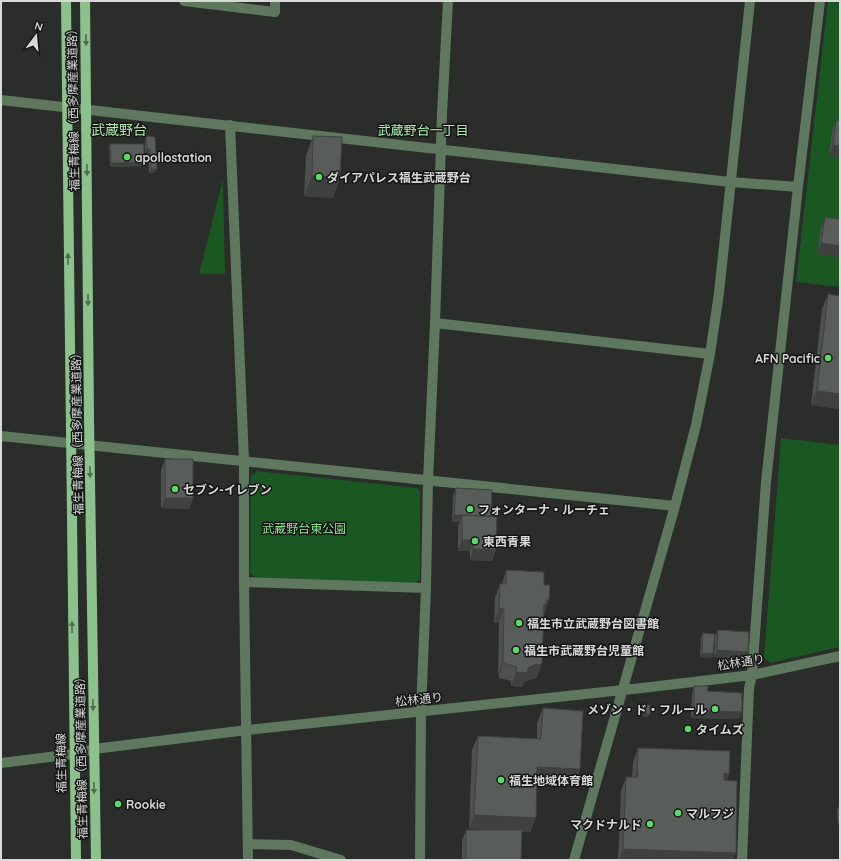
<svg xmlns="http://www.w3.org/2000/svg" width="841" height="861" font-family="Quicksand,'Noto Sans JP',sans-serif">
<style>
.green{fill:#1a5722}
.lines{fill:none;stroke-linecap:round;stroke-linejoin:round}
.minor{stroke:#5e775e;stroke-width:10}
.major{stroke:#8cc18e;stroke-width:10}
.wall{fill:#4d504d}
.shaded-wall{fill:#3e413e}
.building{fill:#595d59;stroke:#3e413e}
.oneway{fill:#506b51}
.poi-dot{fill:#60d56b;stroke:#141514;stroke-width:1.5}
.labels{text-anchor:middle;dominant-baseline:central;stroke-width:3;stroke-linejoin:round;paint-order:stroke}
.street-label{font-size:12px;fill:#d7d9d7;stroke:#141514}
.poi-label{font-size:12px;font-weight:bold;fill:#d7d9d7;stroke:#141514;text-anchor:start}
.park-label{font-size:12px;fill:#8ce090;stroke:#141514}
.neighbourhood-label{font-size:13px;fill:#ade9ae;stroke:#141514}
.quarter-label{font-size:14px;fill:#ade9ae;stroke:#141514}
</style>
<rect width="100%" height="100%" fill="#2a2d2a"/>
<path class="green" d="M828,1H840V287L796,282Z
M223,179L225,274H199Z
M781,438L840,445V647L770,663L764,657Z
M256,471L417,488L420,491V579L415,583L255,577L250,573L251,476Z"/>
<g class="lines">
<path class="minor" d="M184,1L275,12V1
M1,100L730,182L798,187
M230,125L244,461V582L248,860
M435,323L710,354
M1,436L675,506
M244,582L426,588
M1,763L74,754L94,749L247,730L642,688L752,675L840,656
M248,844L291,845L341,860
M420,860L421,711L426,588L428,481L435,323L442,114L448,1
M574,860L675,506L696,425L710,354L719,293L750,1
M742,860L749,688L752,675L766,482L798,187L820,1"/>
<path class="major" d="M66,1L76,860
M85,1L89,417L96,860"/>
</g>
<path class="wall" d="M840,69V82H838Z
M836,120L840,121V157L829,156L832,131Z
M146,136L157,169L155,172L149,173L148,153H145V140Z
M313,136L340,177L333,198L304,196L306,156Z
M110,144L142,166L110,167L109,147Z
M825,217L840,219V257L817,254L821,228Z
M828,294L840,296V409L811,405L822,309Z
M165,459L193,498L189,509L161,508V470Z
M456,488L490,516L496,550L492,561L470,560V551H458V526L460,522H452L453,496Z
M506,570L544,585V614L542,663L537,677L535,679H531L524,682L522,687L511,686V681L499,678V675H498L499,623H494L495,598L500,584H502Z
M718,630L748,652L746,660L714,657L715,637Z
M703,633L713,654L712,658L700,657L701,637Z
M694,686L707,691L742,712L739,719L691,718L692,693Z
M645,705L650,714L648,717H643L644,709Z
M543,708L580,769L575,784L537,782L536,818L530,832H522L521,860H462V841L466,830H489L469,829L472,750L478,736L537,739V723Z
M638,748L729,774L726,781L733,860H618L621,791L626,777H632L633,763Z
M840,803V825H838L837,811Z"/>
<path class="shaded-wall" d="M833,145L840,146V157L829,156Z
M147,149H150L148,153H145Z
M144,162L142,166L110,167L111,163Z
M151,169H157L155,172L149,173Z
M312,176L340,177L333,198L304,196Z
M821,243L840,246V257L817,254Z
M817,391L840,394V409L811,405Z
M165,498H193L189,509L161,508Z
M454,515L491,516L462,515L460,522H452Z
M462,540H473L470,551H458Z
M473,549L496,550L492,561L470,560Z
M546,600H549L544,614H543L544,604Z
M499,608L504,609L499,623H494Z
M717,650L748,652L746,660L714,657Z
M702,653L713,654L712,658L700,657Z
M503,661H504L499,675H498Z
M542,663L537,677L535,679H531L524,682L522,687L511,686L516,672L536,664Z
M694,711L742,712L739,719L691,718Z
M645,713L650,714L648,717H643Z
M537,767L580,769L575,784L532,781Z
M637,771H638L633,785H632Z
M724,773L729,774L724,788Z
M474,815L536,818L530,832L469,829Z
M840,819V825H838Z
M623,849L736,853L733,860H619Z"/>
<path class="building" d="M836,120L840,121V146L833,145Z
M146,136L155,137L157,169H151L150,149H147Z
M313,136L342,137L340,177L312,176Z
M110,144H144V162L111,163Z
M825,217L840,219V246L821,243Z
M828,294L840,296V394L817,391Z
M165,459H193V498H165Z
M456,488L492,490L491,516L454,515Z
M462,515L497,517L496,550L473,549V540H462Z
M506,570L544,572V585H550L549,600H546L547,604H544L542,663L540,665L536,664L528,668L527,673L516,672L517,667L504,663V661H503L504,609L499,608L500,584H506Z
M718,630L749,632L748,652L717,650Z
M703,633L715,634L713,654L702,653Z
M694,686H708L707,691L742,693V712L694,711Z
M645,705H650V714L645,713Z
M543,708L583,711L580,769L537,767L536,818L474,815L478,736L541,739Z
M638,748L730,751L729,774L724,773V780L737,781L736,853L623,849L626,777H638V771H637Z
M466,830H522L521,860H466Z"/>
<defs><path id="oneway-solid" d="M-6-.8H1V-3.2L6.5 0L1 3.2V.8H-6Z"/></defs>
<g class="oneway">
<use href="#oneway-solid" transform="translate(86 40) rotate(89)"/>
<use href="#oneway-solid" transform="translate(87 170) rotate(90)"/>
<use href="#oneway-solid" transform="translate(68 259) rotate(-91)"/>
<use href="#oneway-solid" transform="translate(88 300) rotate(90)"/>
<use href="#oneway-solid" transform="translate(90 472) rotate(89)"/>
<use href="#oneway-solid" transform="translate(72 627) rotate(-91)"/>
<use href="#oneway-solid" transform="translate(93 705) rotate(89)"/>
<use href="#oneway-solid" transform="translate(94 788) rotate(89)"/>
</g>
<g class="poi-dot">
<circle cx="127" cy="157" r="4"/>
<circle cx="319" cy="177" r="4"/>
<circle cx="828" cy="358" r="4"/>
<circle cx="175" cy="489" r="4"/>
<circle cx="470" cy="509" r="4"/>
<circle cx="475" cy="541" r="4"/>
<circle cx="519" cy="623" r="4"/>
<circle cx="516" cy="650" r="4"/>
<circle cx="715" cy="709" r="4"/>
<circle cx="688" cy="729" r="4"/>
<circle cx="501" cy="780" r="4"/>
<circle cx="118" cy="804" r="4"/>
<circle cx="678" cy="813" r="4"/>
<circle cx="650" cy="824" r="4"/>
</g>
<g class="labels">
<g class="street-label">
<text transform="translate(73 107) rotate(-91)">福生青梅線（西多摩産業道路）</text>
<text transform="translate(77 431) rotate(-91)">福生青梅線（西多摩産業道路）</text>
<text transform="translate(741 662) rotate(-9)">松林通り</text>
<text transform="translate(419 699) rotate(-6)">松林通り</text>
<text transform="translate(81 755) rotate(-91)">福生青梅線（西多摩産業道路）</text>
<text transform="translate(61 763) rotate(-91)">福生青梅線</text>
</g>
<g class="poi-label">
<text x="135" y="157">apollostation</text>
<text x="327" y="177">ダイアパレス福生武蔵野台</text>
<text x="820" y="358" text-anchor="end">AFN Pacific</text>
<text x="183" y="489">セブン-イレブン</text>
<text x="478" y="509">フォンターナ・ルーチェ</text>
<text x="483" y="541">東西青果</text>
<text x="527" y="623">福生市立武蔵野台図書館</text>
<text x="524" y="650">福生市武蔵野台児童館</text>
<text x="707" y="709" text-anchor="end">メゾン・ド・フルール</text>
<text x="696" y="729">タイムズ</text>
<text x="509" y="780">福生地域体育館</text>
<text x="126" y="804">Rookie</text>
<text x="686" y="813">マルフジ</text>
<text x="642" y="824" text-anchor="end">マクドナルド</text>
</g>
<g class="park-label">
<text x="304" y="528">武蔵野台東公園</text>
</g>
<g class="neighbourhood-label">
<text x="423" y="130">武蔵野台一丁目</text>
</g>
<g class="quarter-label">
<text x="119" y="130">武蔵野台</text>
</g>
</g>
<rect width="841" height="861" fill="none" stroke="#d7d9d7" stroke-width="4"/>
<g transform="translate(36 36) rotate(16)" stroke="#141514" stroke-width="3" paint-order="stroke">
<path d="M0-3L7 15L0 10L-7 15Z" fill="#d7d9d7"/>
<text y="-6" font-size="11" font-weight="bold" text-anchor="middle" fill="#d7d9d7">N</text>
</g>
</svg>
